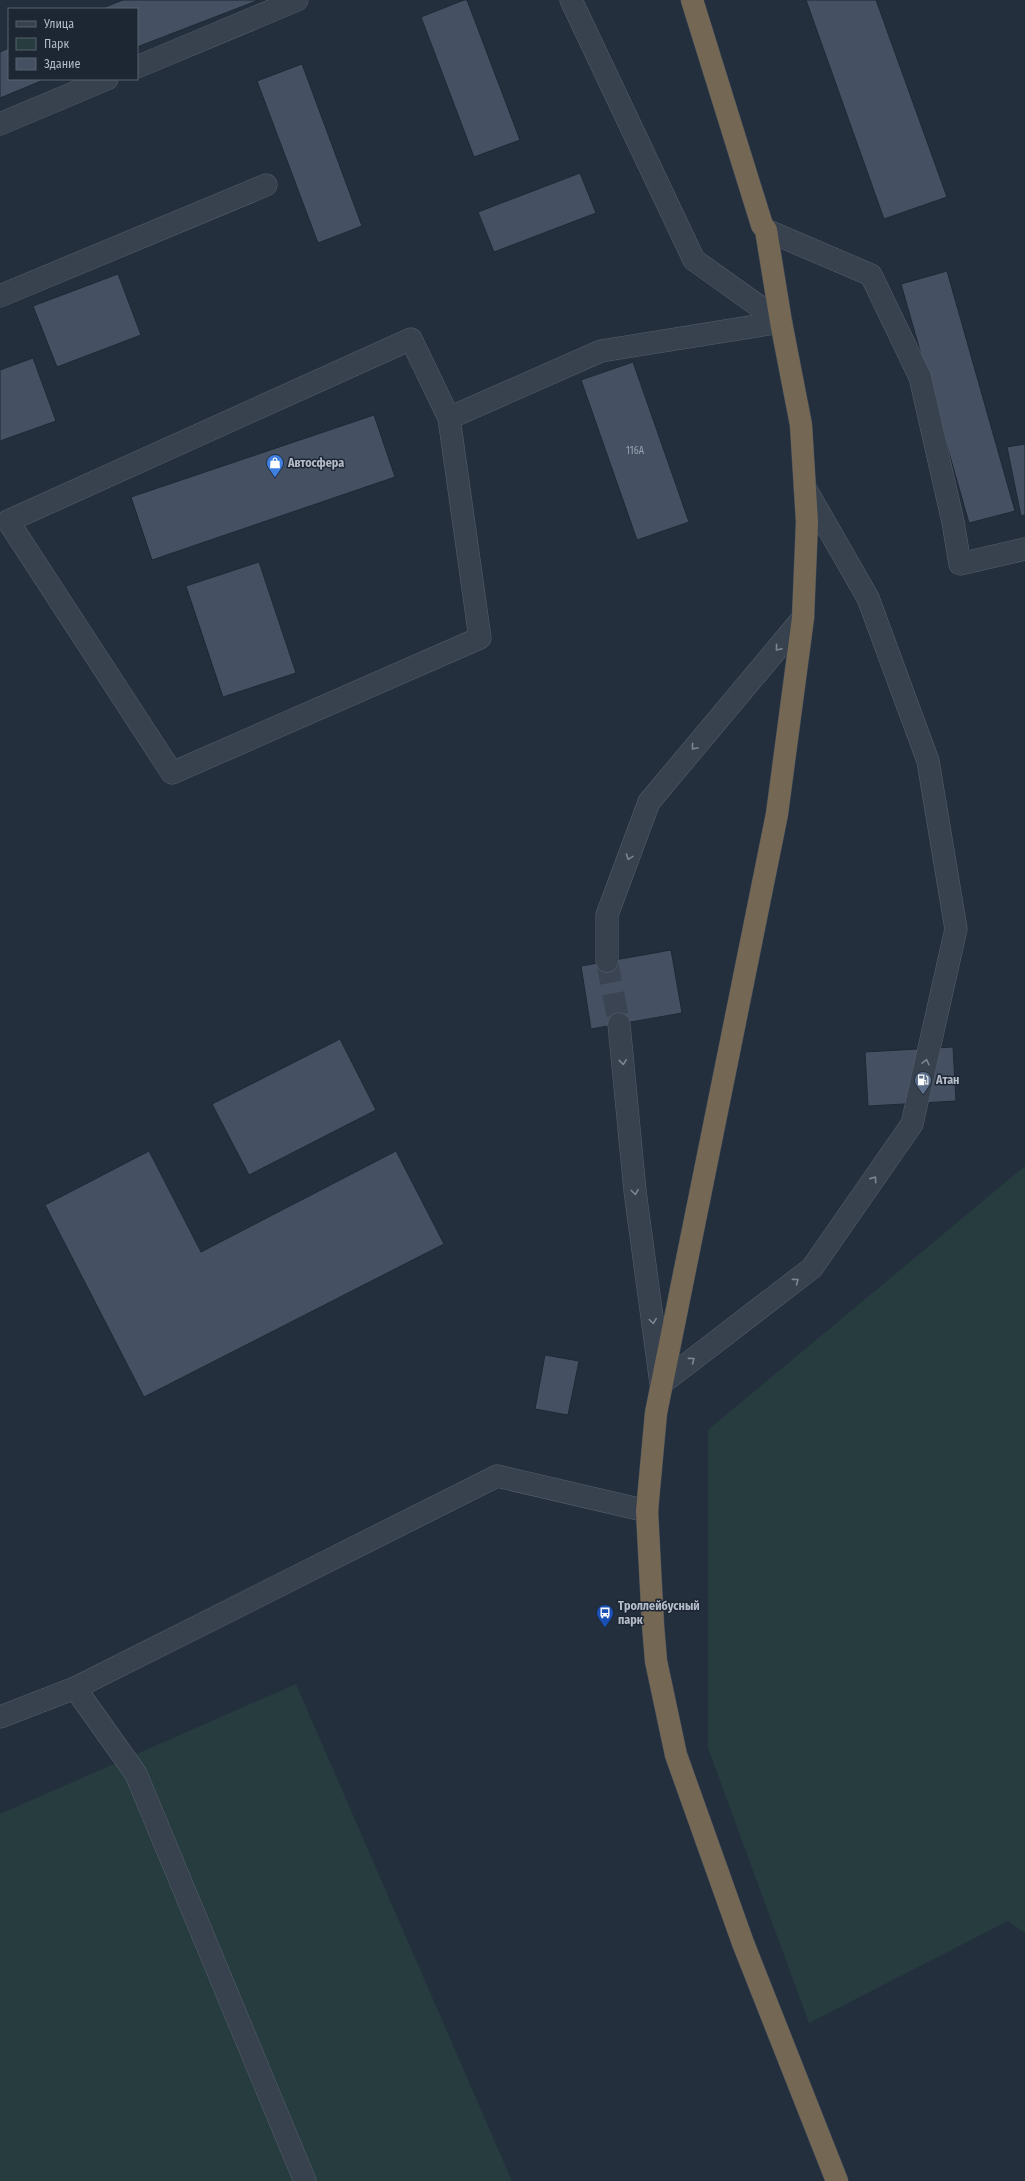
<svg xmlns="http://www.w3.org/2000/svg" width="1025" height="2181" font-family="'Fira Sans Condensed',sans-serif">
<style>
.green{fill:#263c3f}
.building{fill:#455162;stroke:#1f2835}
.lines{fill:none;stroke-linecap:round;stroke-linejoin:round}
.minor-tunnel{stroke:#3a4453;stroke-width:22;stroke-dasharray:22 11;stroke-linecap:butt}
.minor-casing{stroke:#565f6c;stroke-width:23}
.highway-casing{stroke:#434c59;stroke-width:23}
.minor{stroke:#38414e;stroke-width:22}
.highway{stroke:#746855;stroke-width:22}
.oneway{stroke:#7c8592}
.labels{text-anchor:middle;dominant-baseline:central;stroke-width:3;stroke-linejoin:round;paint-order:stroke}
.number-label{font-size:10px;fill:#98a1af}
.poi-label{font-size:12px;font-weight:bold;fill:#b4bcc9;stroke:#1d2633;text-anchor:start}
</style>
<rect width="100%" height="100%" fill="#242f3e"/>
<path class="green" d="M1025,1166V1933L1008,1921L809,2023L708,1748V1430Z
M296,1684L512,2181H0V1814Z"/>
<path class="building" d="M123,0H259L137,47V9H100Z
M464,0H467L520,140L474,157L421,17Z
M806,0H876L947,197L884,219Z
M9,48V79H46L0,98V52Z
M302,64L362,226L318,243L257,81Z
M580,173L596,213L494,252L478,212Z
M947,271L1015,511L969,523L901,284Z
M118,274L141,335L57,367L33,306Z
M33,358L56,421L0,441V370Z
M633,362L689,522L637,540L581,380Z
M374,415L395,477L152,560L131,497Z
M1025,444V515L1021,516L1007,447Z
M259,562L296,673L223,697L186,586Z
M671,950L682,1013L591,1029L581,966Z
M340,1039L376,1110L249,1175L212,1104Z
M953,1047L956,1101L868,1106L865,1052Z
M149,1151L201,1252L396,1151L444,1244L144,1397L45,1205Z
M545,1355L579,1361L568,1415L535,1409Z"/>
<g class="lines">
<path class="minor-tunnel" d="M607,961L619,1024"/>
<defs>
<path id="minor" d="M571,0L694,260L781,322
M137,67L297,0
M0,124L107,79
M766,230L871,275L920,377L953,522L960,564L1025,549
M0,296L266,185
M449,418L480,638L172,773L8,521L411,339L449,418L601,351L781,322
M607,961V915L649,802L803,618
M619,1024L635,1191L661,1384L812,1268L912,1124L956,929L928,761L868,598L805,488
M0,1717L75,1688
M305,2181L136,1774L75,1688L497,1476L647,1511"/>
<path id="highway" d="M692,0L762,225L766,230L781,322L801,425L807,522L803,618L777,814L656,1413L647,1511L653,1625L656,1661L676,1755L743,1943L837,2181"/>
</defs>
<use href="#minor" class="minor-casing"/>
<use href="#highway" class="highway-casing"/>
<use href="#minor" class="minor"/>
<use href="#highway" class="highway"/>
</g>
<defs><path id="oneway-chevron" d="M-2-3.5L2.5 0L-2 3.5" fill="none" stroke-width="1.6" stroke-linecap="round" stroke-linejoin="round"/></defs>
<g class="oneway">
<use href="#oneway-chevron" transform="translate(778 648) rotate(130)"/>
<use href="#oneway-chevron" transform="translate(694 747) rotate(130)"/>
<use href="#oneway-chevron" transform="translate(629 857) rotate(110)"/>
<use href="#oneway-chevron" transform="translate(623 1062) rotate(84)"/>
<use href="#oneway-chevron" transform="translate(926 1062) rotate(-77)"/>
<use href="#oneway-chevron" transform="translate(874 1179) rotate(-55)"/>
<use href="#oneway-chevron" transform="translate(635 1192) rotate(83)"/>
<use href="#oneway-chevron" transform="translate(796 1281) rotate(-37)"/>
<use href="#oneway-chevron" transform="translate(653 1321) rotate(82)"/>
<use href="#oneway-chevron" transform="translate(692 1360) rotate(-37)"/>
</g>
<defs>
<symbol id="shop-pin" viewBox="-11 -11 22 30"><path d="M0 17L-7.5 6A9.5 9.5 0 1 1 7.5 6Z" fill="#3f7fe0" stroke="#1d2633"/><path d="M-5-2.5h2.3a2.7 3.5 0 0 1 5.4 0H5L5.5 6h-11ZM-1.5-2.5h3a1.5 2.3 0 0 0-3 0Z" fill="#fff"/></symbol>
<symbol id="fuel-pin" viewBox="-11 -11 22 30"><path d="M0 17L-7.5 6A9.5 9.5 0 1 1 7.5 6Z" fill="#5c6f8a" stroke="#1d2633"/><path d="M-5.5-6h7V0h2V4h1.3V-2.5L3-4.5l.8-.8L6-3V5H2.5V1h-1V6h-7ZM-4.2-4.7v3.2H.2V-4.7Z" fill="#fff"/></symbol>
<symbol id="bus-pin" viewBox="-11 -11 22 30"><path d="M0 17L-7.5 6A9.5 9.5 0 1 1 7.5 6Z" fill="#1a4fb4" stroke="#1d2633"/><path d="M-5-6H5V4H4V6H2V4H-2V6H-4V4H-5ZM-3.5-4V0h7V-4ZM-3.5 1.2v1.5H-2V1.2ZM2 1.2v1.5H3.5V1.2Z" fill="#fff"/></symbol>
</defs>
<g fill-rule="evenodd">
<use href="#shop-pin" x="265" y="453" width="20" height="27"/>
<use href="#fuel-pin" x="913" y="1070" width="20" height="27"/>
<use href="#bus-pin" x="595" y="1603" width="20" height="27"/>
</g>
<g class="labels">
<g class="number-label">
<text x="635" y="451">116А</text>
</g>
<g class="poi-label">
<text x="288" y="463">Автосфера</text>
<text x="936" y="1080">Атан</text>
<text x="618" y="1606">Троллейбусный<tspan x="618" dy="14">парк</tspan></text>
</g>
</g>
<rect x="8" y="8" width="130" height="72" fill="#1d2633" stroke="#59626f"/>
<rect x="16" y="21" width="20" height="6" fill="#38414e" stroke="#59626f"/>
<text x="44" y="28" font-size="12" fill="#b4bcc9">Улица</text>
<rect x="16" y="38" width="20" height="12" fill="#263c3f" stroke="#59626f"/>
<text x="44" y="48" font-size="12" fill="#b4bcc9">Парк</text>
<rect x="16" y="58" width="20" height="12" fill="#455162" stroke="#59626f"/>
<text x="44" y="68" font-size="12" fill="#b4bcc9">Здание</text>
</svg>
